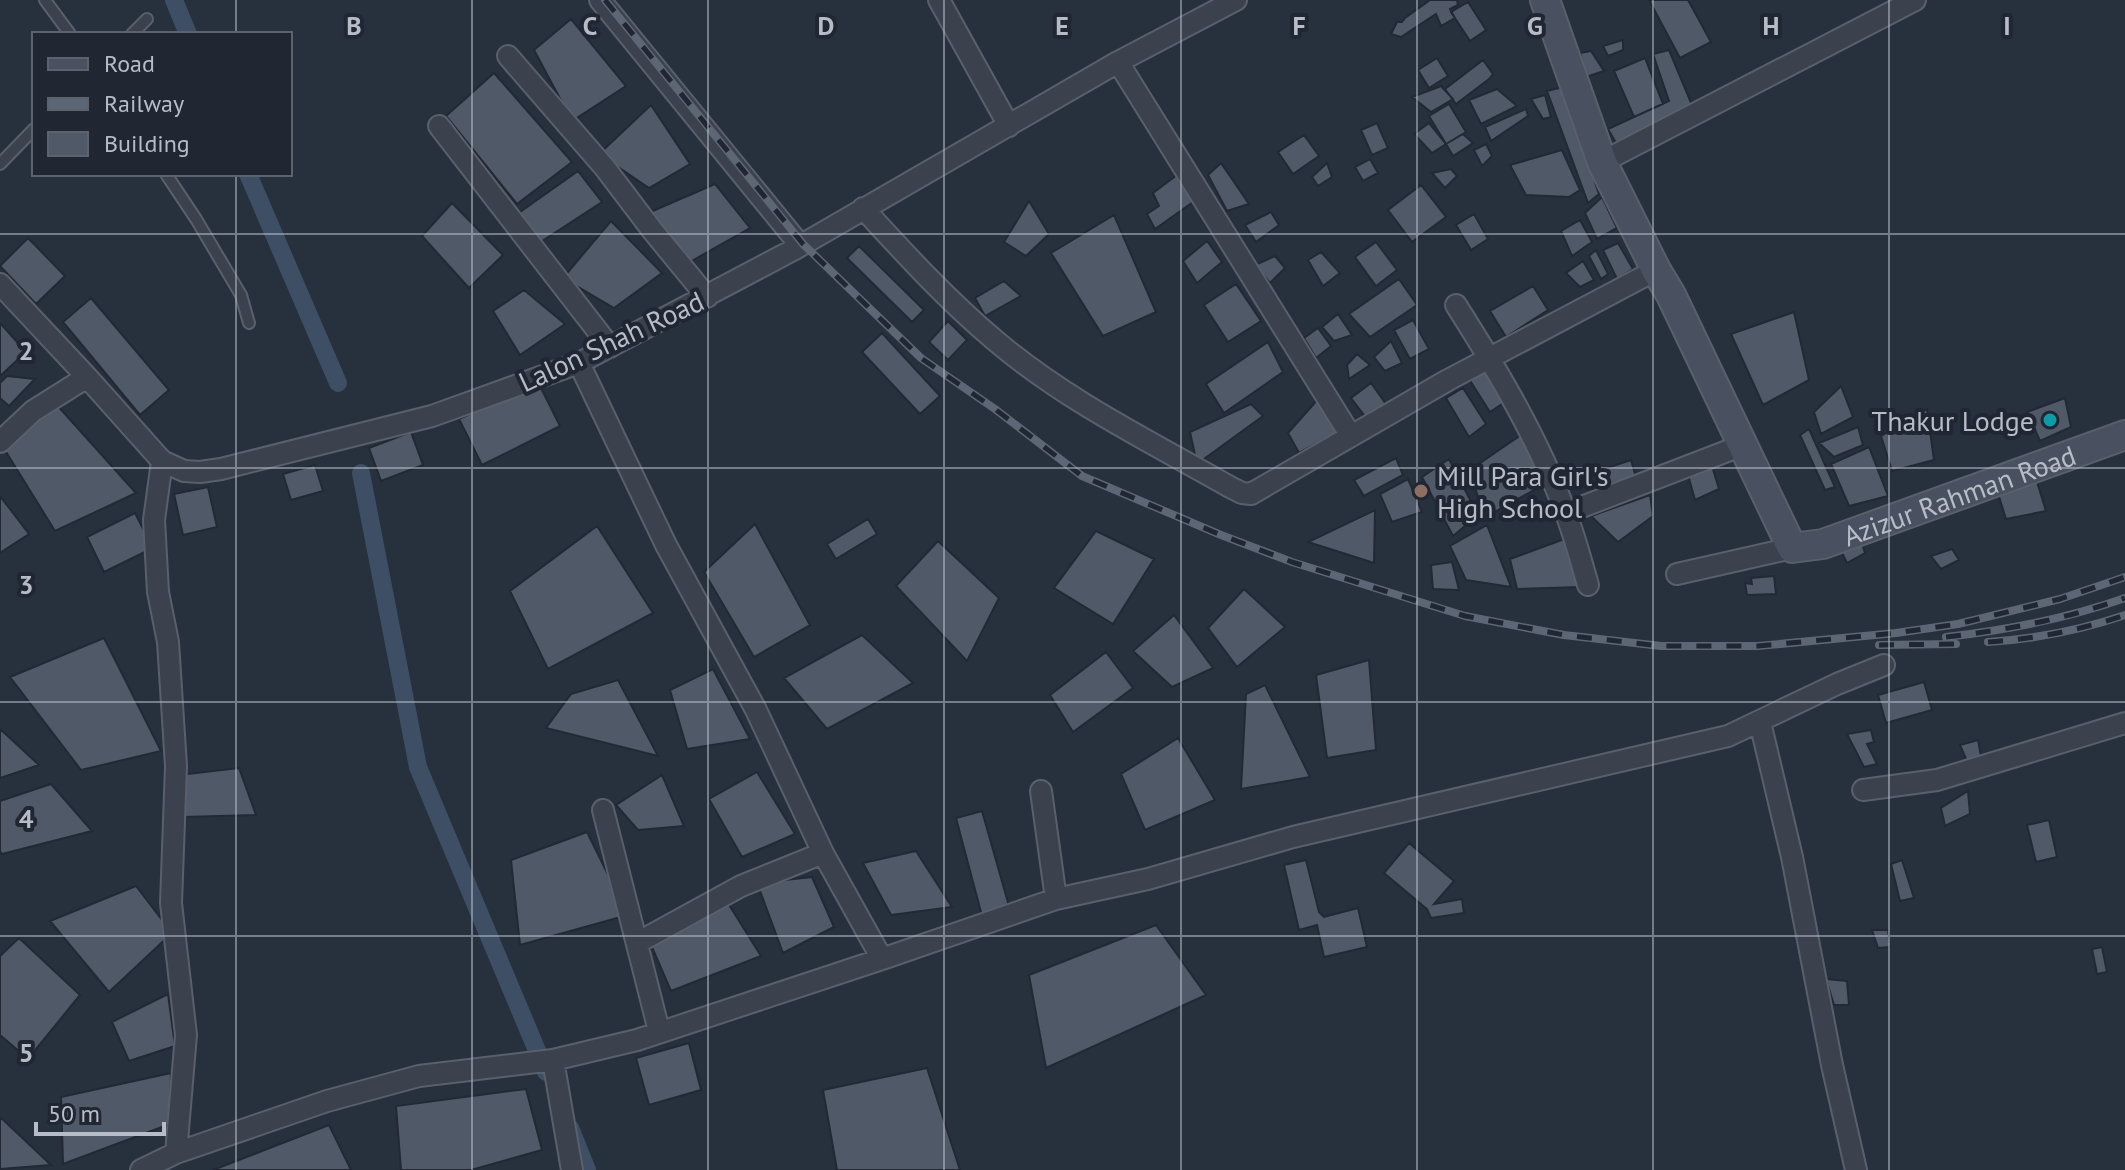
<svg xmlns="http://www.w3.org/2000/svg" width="2125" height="1170" font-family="'PT Sans',sans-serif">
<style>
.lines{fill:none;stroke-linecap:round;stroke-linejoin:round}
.canal{stroke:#3e4e64;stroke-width:18}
.building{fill:#505968;stroke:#222935;stroke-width:2}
.lane-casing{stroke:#59606b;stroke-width:14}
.street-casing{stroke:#59606b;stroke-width:24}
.secondary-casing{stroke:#59606b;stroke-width:32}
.lane{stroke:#3b424d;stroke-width:10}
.street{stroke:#3b424d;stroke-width:20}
.secondary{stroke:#495160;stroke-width:28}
.rail-casing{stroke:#5d6674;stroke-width:8}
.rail{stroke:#202733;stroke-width:5;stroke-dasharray:15;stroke-linecap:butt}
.grid{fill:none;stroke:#b7bdc8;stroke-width:2;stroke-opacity:0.55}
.culture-dot{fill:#0f9aa8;stroke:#202733;stroke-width:3}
.education-dot{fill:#8d6e63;stroke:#202733;stroke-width:3}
.labels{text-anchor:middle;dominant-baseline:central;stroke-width:8;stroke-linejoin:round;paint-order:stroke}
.street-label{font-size:28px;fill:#b7bdc8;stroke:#202733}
.poi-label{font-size:28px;fill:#b7bdc8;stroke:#202733;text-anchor:end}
.grid-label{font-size:26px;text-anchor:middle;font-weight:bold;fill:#b7bdc8;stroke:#202733;stroke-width:8;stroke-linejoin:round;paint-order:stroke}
</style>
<rect width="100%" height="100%" fill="#27303d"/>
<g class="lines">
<path class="canal" d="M174,0L188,34
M248,174L338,383
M361,473L418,767L546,1072
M570,1128L587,1170"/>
</g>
<path class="building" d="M1430,0H1457L1458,5L1450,9L1455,18L1441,26L1436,14L1401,37L1391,34L1397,22H1402L1405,18Z
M1649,0H1688L1711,42L1680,58Z
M1468,2L1486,30L1470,41L1451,12Z
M571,19L626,86L572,121L534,50Z
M1623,40V50L1608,56L1603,46Z
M1669,50L1692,105L1616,143L1608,129L1669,101L1653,54Z
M1591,51L1604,71L1586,77L1580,53Z
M1437,58L1448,76L1429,88L1418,70Z
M1645,58L1663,104L1634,117L1614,71Z
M1483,60L1493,74L1489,79L1456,104L1445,89Z
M494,73L572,162L517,204L446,116Z
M1441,86L1453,99L1431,112L1412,97Z
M1563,87L1599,194L1588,203L1547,91Z
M1497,89L1517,106L1481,124L1469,100Z
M1545,95L1551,117L1543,119L1531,99Z
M1449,104L1466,132L1446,144L1429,116Z
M651,105L690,164L649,188L599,154Z
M1526,109L1528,116L1491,141L1485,127Z
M1377,123L1388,148L1372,155L1361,130Z
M1429,123L1446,144L1432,153L1414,134Z
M1463,134L1473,143L1453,156L1446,144Z
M1304,135L1319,156L1293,174L1278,152Z
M1486,144L1492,156L1482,166L1474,150Z
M1562,150L1580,190L1569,197L1526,195L1510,165Z
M1370,159L1378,173L1363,181L1355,167Z
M1221,163L1249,204L1227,211L1208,175Z
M1327,163L1332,177L1318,186L1312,177Z
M1451,169L1457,176L1445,188L1432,173Z
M578,171L602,202L536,245L513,217Z
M1177,175L1193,202L1155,229L1147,214L1159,206L1153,193Z
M715,184L750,228L690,262L648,213Z
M1421,185L1446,217L1412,242L1388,210Z
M1602,197L1617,228L1597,239L1585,213Z
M1029,201L1049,234L1026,256L1004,242Z
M452,203L503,255L469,288L422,236Z
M1271,212L1279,225L1256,242L1245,225Z
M1474,214L1488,239L1471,250L1456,225Z
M1114,215L1156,312L1103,336L1051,253Z
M1580,220L1592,242L1572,256L1561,231Z
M611,221L662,273L614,308L563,278Z
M28,238L65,276L36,304L0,266Z
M1207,241L1222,262L1197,283L1183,261Z
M1376,242L1397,270L1376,286L1355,257Z
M1618,243L1633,269L1617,279L1603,250Z
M859,246L924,310L912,322L847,258Z
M1596,250L1608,274L1601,279L1589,256Z
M1321,252L1340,273L1323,286L1308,260Z
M1275,256L1285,268L1270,283L1255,265Z
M1583,261L1594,280L1580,287L1566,273Z
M1399,279L1417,305L1370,337L1349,314Z
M1004,281L1021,296L985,316L975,298Z
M1236,284L1261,321L1228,342L1204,305Z
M1533,286L1548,310L1506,337L1490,311Z
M524,290L565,324L520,355L493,311Z
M91,298L169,390L140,415L63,322Z
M1794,312L1809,380L1763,405L1731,334Z
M1338,314L1352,335L1334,341L1322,327Z
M1413,320L1429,349L1410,359L1394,330Z
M948,321L967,340L948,360L929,342Z
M1,324L26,352L0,376V325Z
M1318,328L1331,346L1316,358L1304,338Z
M882,333L940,396L920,414L862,352Z
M1391,341L1402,363L1385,371L1374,357Z
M1268,342L1283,372L1224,413L1206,384Z
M1357,354L1370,365L1349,379L1347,365Z
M1488,365L1508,400L1490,412L1469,379Z
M7,376L35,379L9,406L0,398V383Z
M538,382L560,426L482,465L459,419Z
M1371,383L1386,404L1367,419L1351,398Z
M1841,386L1853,417L1821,434L1814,412Z
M1463,388L1486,424L1469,437L1446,398Z
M1319,398L1340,431L1299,453L1288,433Z
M2065,398L2071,427L2040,441L2027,412Z
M56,404L136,493L55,531L3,447Z
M1251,404L1263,416L1197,464L1190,432Z
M1927,409L1934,460L1892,471L1881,436Z
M1858,427L1863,445L1834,457L1819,443Z
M1809,429L1835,487L1825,490L1800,435Z
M411,432L423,465L381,481L369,448Z
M1521,435L1543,485L1484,518L1470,470Z
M1869,447L1888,496L1849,506L1831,464Z
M1396,458L1403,475L1364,496L1354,480Z
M1449,459L1478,515L1453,536L1422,477Z
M1631,460L1636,477L1607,489L1601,470Z
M315,465L323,491L291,500L283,474Z
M1712,466L1719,489L1695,500L1688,475Z
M2034,472L2046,511L2006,519L1995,484Z
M1408,479L1422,512L1392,522L1380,494Z
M208,487L217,527L183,535L174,494Z
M1650,495L1653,516L1618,542L1591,516Z
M0,496L29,534L0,553Z
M1375,510L1374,563L1308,542Z
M135,513L153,548L104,572L87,537Z
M868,519L877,534L836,559L827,544Z
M755,524L810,625L754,657L704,572Z
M1487,525L1511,587L1466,580L1450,546Z
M597,526L653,613L548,669L510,591Z
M1096,531L1154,559L1113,624L1054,588Z
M1859,533L1865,553L1847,563L1836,541Z
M1567,538L1581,587L1517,589L1510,559Z
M938,541L999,598L967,661L896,586Z
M1952,549L1959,560L1941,569L1931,556Z
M1452,562L1459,590L1433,589L1431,565Z
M1774,576L1776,594L1747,595L1745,583L1752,584L1751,578Z
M1244,589L1285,627L1237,667L1208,628Z
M1174,615L1213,668L1172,687L1133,651Z
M862,635L913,683L827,729L784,678Z
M104,638L161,751L81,770L10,677Z
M1106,652L1133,688L1073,732L1050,695Z
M1369,660L1376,750L1327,758L1316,675Z
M713,669L750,739L687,749L670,690Z
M618,680L658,756L546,728L571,694Z
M1924,682L1932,710L1886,723L1878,695Z
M1265,685L1310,777L1241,789L1246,694Z
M0,729L39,765L0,778Z
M1871,730L1874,742L1867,744L1877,764L1864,767L1847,734Z
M1178,738L1215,800L1145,830L1121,774Z
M1978,740L1982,762L1969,766L1960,745Z
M239,768L256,815L183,817L179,775Z
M757,772L795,834L742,857L709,799Z
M662,775L684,826L638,830L616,805Z
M51,784L92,831L2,854L0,851V801Z
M1968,791L1970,814L1945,826L1941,808Z
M982,811L1009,906L982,916L956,818Z
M2049,820L2057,857L2036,862L2027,825Z
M587,832L628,915L520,945L511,860Z
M1409,843L1454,881L1434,904L1462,899L1464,913L1431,918L1427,909L1384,873Z
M916,851L952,907L891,915L863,863Z
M1306,860L1319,912L1324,917L1358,908L1367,947L1324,957L1317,925L1299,930L1284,865Z
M1902,860L1914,898L1900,901L1891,864Z
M812,877L834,927L783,953L757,883Z
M136,886L172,933L109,992L50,921Z
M726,900L761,956L671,991L648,938Z
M1156,925L1206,995L1046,1068L1029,975Z
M1872,930H1888L1890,947L1878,948Z
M19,938L80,995L28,1059L0,1035V956Z
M2102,947L2107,972L2097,974L2092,949Z
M1826,979L1847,981L1849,1005H1834Z
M168,994L175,1046L129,1061L112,1022Z
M689,1043L701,1090L649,1105L636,1058Z
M927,1068L960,1170H837L823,1090Z
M171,1073L170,1124L63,1164L61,1097Z
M526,1089L542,1150L471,1170H401L396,1106Z
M0,1117L51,1165L0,1169Z
M329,1125L351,1170H213Z"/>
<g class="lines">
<defs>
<path id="lane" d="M45,0L70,34
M132,34L147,19
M0,164L34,129
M166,174L196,219L241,295L249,323"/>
<path id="street" d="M600,0L800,245
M939,0L1009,126
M508,56L605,168L652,230L707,297
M1118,62L1351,436
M439,126L610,347
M1602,162L1915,0
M863,208C906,255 948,301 997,342C1067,401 1151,442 1230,487L1242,493L1251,494L1448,380L1656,270
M0,284L87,377L162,461L184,471L200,472L221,469L432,416L579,363L793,250L1118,62L1236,0
M1456,305C1498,371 1539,440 1566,514C1575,537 1581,561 1588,585
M579,363L666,545L756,710L823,853L882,959
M0,442L33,411L87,377
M162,461L154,520L158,592L168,642L176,766L171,903L186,1035L176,1153
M1566,513L1743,445
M1677,574L1792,548
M1760,722L1792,857L1832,1065L1856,1170
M1863,790L1937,780L2125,723
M1041,791L1056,899
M603,810L659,1031
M637,943L741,886L823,853
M553,1060L572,1170
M141,1170L176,1153L327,1101L419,1076L553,1060L637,1040L882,959L1056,899L1148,879L1293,837L1728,736L1837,684L1884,665"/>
<g id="secondary">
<path id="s1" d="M1545,0L1602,162L1656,270L1671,295L1792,548L1823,544L2125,435"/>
</g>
</defs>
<use href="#lane" class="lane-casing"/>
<use href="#street" class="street-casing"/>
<use href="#secondary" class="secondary-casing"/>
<use href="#lane" class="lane"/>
<use href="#street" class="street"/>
<use href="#secondary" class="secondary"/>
<defs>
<path id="rail" d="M605,0L803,244L921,358L995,409L1082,476L1221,535L1292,562L1465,616L1564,635L1661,646H1758L1896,633L1958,624L2060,599L2125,577
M1946,637C2007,630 2066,619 2125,598
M1988,642C2035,639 2081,630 2125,615
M1879,645L1956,644"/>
</defs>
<use href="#rail" class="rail-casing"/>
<use href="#rail" class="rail"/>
</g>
<path class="grid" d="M236,0V34M472,0V1170M708,0V1170M944,0V1170M1181,0V1170M1417,0V1170M1653,0V1170M1889,0V1170M236,174V1170M0,234H2125M0,468H2125M0,702H2125M0,936H2125"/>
<circle class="culture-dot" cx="2050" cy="420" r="8"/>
<circle class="education-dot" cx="1421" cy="491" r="8"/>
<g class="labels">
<g class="street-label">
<text transform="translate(611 341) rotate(-25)">Lalon Shah Road</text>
<text stroke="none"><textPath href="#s1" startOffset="778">Azizur Rahman Road</textPath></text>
</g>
<g class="poi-label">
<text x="2034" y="420">Thakur Lodge</text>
<text x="1437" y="475" text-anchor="start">Mill Para Girl's<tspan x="1437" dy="32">High School</tspan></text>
</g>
</g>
<g class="grid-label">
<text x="354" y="35">B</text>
<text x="590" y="35">C</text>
<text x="826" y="35">D</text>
<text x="1062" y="35">E</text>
<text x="1299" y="35">F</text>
<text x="1535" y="35">G</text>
<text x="1771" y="35">H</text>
<text x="2007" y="35">I</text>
<text x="26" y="360">2</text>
<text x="26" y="594">3</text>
<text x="26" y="828">4</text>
<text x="26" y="1062">5</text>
</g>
<rect x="32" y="32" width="260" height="144" fill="#202733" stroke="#5c636f" stroke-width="2"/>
<rect x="48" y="58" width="40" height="12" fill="#495160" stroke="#5c636f" stroke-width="2"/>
<text x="104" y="72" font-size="24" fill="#b7bdc8">Road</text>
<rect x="48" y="98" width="40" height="12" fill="#5d6674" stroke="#5c636f" stroke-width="2"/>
<text x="104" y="112" font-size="24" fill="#b7bdc8">Railway</text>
<rect x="48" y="132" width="40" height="24" fill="#505968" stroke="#5c636f" stroke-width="2"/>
<text x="104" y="152" font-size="24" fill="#b7bdc8">Building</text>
<path d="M36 1122v12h128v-12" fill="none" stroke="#b7bdc8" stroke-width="4"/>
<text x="48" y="1122" font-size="24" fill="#b7bdc8" stroke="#202733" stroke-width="6" paint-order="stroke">50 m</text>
</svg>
